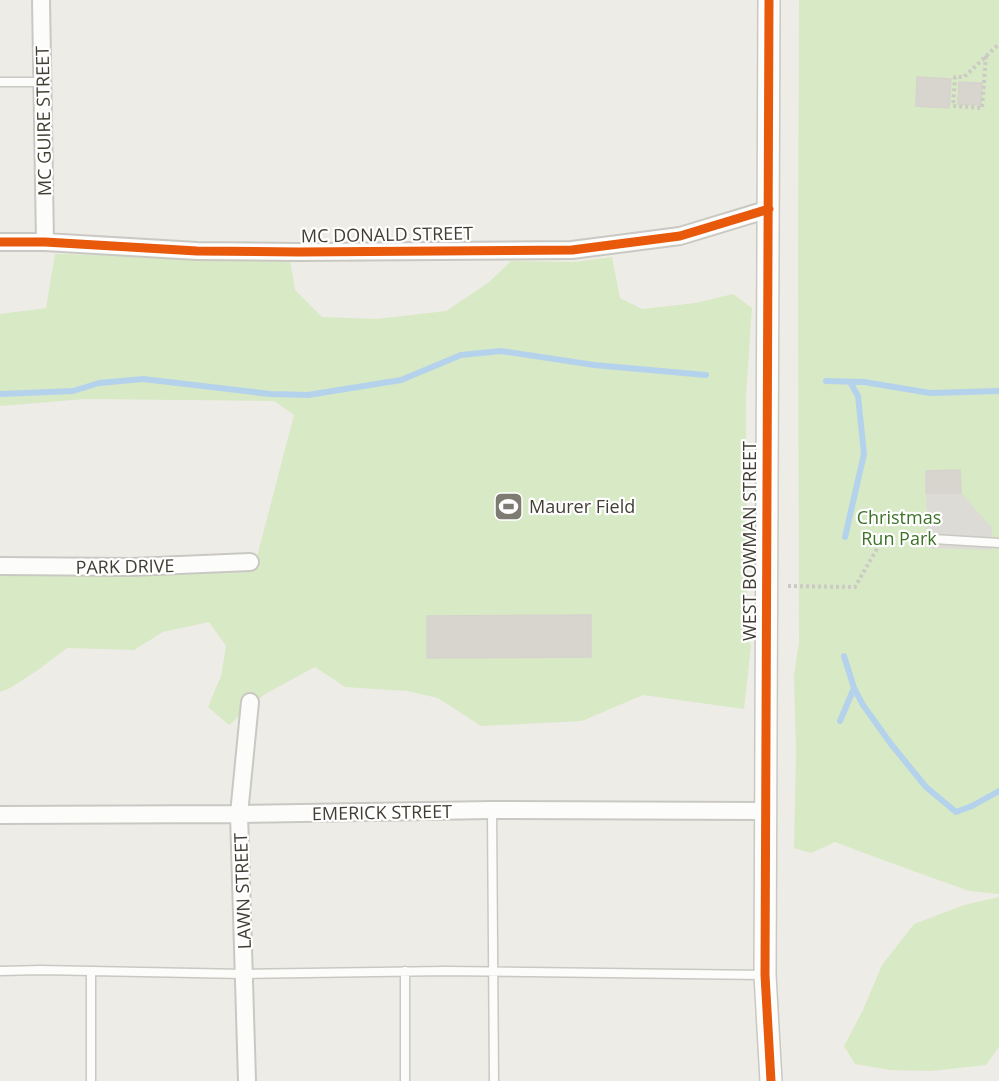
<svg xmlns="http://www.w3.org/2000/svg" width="999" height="1081" font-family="'Open Sans',sans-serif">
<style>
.green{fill:#d8e9c5}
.parking{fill:#dddbd6}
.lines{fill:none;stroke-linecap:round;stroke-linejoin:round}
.stream{stroke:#b5d2ec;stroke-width:6}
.building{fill:#d7d5ce;stroke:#d6d3cc;stroke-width:1.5}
.service-casing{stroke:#cac8c2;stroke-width:11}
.minor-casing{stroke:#cac8c2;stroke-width:20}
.tertiary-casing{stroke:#cac8c2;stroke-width:24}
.path{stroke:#cccac5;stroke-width:4;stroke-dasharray:3 3;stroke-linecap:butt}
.service{stroke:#fcfcfb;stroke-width:8}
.minor{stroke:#fcfcfb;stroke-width:16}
.tertiary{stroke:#fcfcfb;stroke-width:21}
.cycleway-casing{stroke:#fff;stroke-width:13}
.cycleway{stroke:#e8590c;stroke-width:9}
.labels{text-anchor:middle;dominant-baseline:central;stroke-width:4.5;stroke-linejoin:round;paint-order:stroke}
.street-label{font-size:18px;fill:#423e33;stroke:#fff}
.poi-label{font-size:18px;fill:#423e33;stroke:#fff;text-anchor:start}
.park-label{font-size:18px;fill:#3d7327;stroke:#fff}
</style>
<rect width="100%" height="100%" fill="#eeece6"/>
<path class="green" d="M799,0H999V894L969,891L872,856L835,842L811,853L794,848L796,752L794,676L799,642L798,262Z
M55,254L290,259L295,290L322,317L376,319L446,311L488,283L511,261L574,262L612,257L620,298L642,309L696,303L733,294L752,308L746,395L747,637L751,646L744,709L643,695L582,721L481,726L438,698L407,691L345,687L315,667L265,694L229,725L208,707L221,676L226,646L209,622L163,632L134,650L67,648L38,670L10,688L0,692V571L254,568L294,415L274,401L85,399L0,406V314L46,308Z
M999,897V1047L986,1065L931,1071L890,1070L855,1064L844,1046L863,1010L882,965L914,924L964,905Z"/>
<path class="parking" d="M926,493H961L992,528V550L927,548Z"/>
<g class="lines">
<path class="stream" d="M826,381L864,382L930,393L999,391
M0,394L73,391L99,383L143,379L270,394L308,395L401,380L461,355L501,351L594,365L706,375
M845,537L864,454L858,396L850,382
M854,688L863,705L891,744L926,787L956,812L972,806L999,791
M840,721L854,688L844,656"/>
</g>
<path class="building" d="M917,77L951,79L949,108L916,106Z
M959,82L982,83L981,105L958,104Z
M960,470L961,493H926V471Z
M591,615V657L427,658V616Z"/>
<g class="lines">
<defs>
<path id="service" d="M0,82H43
M933,539L999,543
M492,810L494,1081
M0,971L41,970L244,974L446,971L764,975
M91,971V1081
M405,971V1081"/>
<path id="minor" d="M41,0L45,242
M0,242H45L197,251L299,252L572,250L680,236L769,209
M0,566L132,567L250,562
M0,815L239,814L492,810L764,811
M247,1081L239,814L250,702"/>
<path id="tertiary" d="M769,0L765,975L771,1081"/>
</defs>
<use href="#service" class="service-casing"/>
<use href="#minor" class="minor-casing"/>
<use href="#tertiary" class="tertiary-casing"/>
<path class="path" d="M986,56L982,108L953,106L955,77H964L999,44
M788,586L855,587L886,533"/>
<use href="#service" class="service"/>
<use href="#minor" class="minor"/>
<use href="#tertiary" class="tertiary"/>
<defs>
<path id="cycleway" d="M769,0L765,975L771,1081
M0,242H45L197,251L299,252L572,250L680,236L769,209"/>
</defs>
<use href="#cycleway" class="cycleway-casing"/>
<use href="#cycleway" class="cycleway"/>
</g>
<defs>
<symbol id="stadium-square" viewBox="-11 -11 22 22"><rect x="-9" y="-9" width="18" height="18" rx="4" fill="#7e7b72" stroke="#fff"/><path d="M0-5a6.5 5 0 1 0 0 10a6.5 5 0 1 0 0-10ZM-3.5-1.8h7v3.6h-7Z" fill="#fff"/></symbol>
</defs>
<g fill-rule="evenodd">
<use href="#stadium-square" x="492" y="490" width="33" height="33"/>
</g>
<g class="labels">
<g class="street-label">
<text transform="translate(43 121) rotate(-91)">MC GUIRE STREET</text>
<text transform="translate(387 234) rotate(-1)">MC DONALD STREET</text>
<text transform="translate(749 541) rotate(-90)">WEST BOWMAN STREET</text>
<text transform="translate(125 566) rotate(-1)">PARK DRIVE</text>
<text transform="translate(382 812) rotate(-1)">EMERICK STREET</text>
<text transform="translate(242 891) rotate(-92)">LAWN STREET</text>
</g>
<g class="poi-label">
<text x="529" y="506">Maurer Field</text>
</g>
<g class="park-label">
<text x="899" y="517">Christmas<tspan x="899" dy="21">Run Park</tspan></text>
</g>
</g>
</svg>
